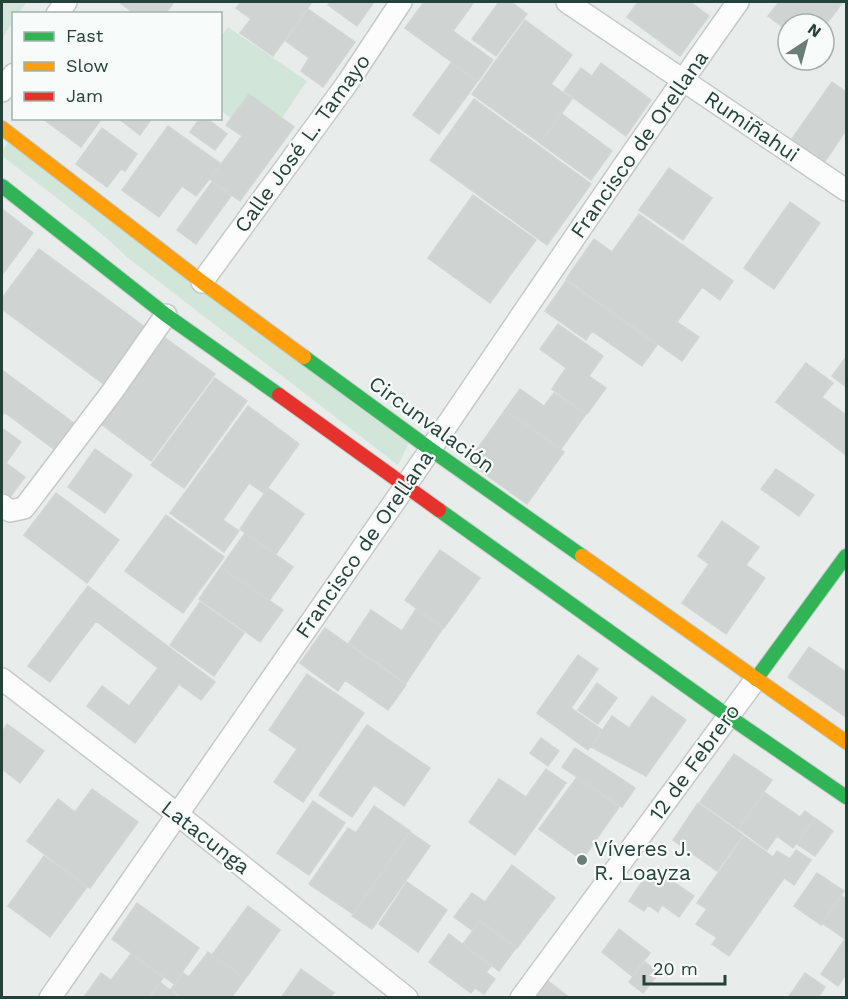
<svg xmlns="http://www.w3.org/2000/svg" width="848" height="999" font-family="'Work Sans',sans-serif">
<style>
.green{fill:#d1e6d8}
.building{fill:#cfd4d2;stroke:#d1d6d4;stroke-width:1.5}
.lines{fill:none;stroke-linecap:round;stroke-linejoin:round}
.street-casing{stroke:#c5cac8;stroke-width:24}
.fast-casing{stroke:#c3cbc8;stroke-width:16}
.slow-casing{stroke:#c3cbc8;stroke-width:16}
.jam-casing{stroke:#c3cbc8;stroke-width:16}
.street{stroke:#fcfcfc;stroke-width:21}
.fast{stroke:#30b455;stroke-width:14}
.slow{stroke:#ff9f0a;stroke-width:14}
.jam{stroke:#e5322d;stroke-width:14}
.poi-dot{fill:#697e78;stroke:#f7fbf9;stroke-width:2}
.labels{text-anchor:middle;dominant-baseline:central;stroke-width:4.5;stroke-linejoin:round;paint-order:stroke}
.street-label{font-size:21px;fill:#24423a;stroke:#f7fbf9}
.poi-label{font-size:21px;fill:#24423a;stroke:#f7fbf9;text-anchor:start}
</style>
<rect width="100%" height="100%" fill="#e8edeb"/>
<path class="green" d="M2,2H27L19,13L14,14L13,21L2,39Z
M228,27L307,81L282,118L242,126L221,111L220,38Z
M13,135L411,439L398,465L128,258C89,220 44,189 2,156V151Z"/>
<path class="building" d="M119,2H174L165,14H135Z
M241,2H312L273,56L240,33L251,19L236,8Z
M331,2H374L357,26L328,5Z
M424,2H474L453,31L493,60L478,81L405,28Z
M499,2H511L527,14L496,56L472,39Z
M638,2H690L709,16L680,56L627,17Z
M779,2H843L824,27V24H788V31L768,16Z
M308,9L355,42L323,87L301,71L309,58L286,41Z
M525,20L572,55L551,84L572,99L540,143L472,94Z
M451,63L477,82L439,134L413,115Z
M601,63L651,100L626,136L564,91L581,68L592,76Z
M832,82L846,92V130L824,163L791,140Z
M249,94L294,127L240,201L210,179L242,136L226,125Z
M474,99L591,184L547,245L430,160Z
M562,114L612,151L591,180L540,143Z
M42,118H102L81,147Z
M118,118H152L140,135Z
M200,118H206L227,134L215,150L190,132Z
M168,126L221,164L196,196L182,186L159,217L122,190Z
M102,128L137,154L125,171L121,169L107,187L76,164Z
M669,168L712,198L683,240L639,210Z
M212,182L231,196L196,244L177,230Z
M473,195L536,240L490,303L428,258Z
M790,202L820,223L774,289L744,268Z
M2,209L33,233L2,275Z
M639,214L733,281L720,300L702,287L677,322L699,337L682,361L566,279L594,239L612,252Z
M39,249L146,328L105,385L2,309V298Z
M566,281L657,345L642,366L592,331L586,340L545,311Z
M558,324L603,356L589,376L606,388L587,414L552,389L566,368L540,349Z
M161,335L215,374L151,461L97,421Z
M846,357V387L832,376Z
M806,363L833,383L822,397L846,415V455L776,402Z
M2,370L75,424L55,450L4,412L2,415Z
M215,378L247,401L184,488L151,465Z
M520,389L544,406L554,393L586,414L561,449L505,410Z
M248,406L299,444L264,493L249,483L223,520L239,531L224,552L170,513Z
M505,410L564,452L527,504L468,462Z
M2,428L21,442L6,463L25,477L10,497L2,491Z
M95,449L132,475L105,513L68,487Z
M776,469L814,495L799,516L761,489Z
M268,488L304,514L276,554L240,529Z
M56,493L119,540L87,583L24,535Z
M166,515L224,557L183,613L125,571Z
M722,521L759,547L746,565L765,578L726,634L682,603L709,564L698,556Z
M245,533L293,567L269,601L221,567Z
M440,550L480,578L444,628L405,600Z
M221,567L283,610L260,642L199,599Z
M88,586L215,682L201,700L179,684L135,743L87,706L102,686L129,706L158,668L96,621L50,682L28,666Z
M200,602L244,633L214,676L170,645Z
M416,609L443,628L406,683L349,643L371,610L402,631Z
M325,628L406,685L388,710L345,680L338,691L300,663Z
M809,647L846,672V717L788,677Z
M578,655L598,669L571,708L602,730L588,750L537,713Z
M307,674L364,713L303,802L274,782L297,749L269,730Z
M597,683L617,698L598,724L578,710Z
M652,696L686,720L646,776L591,747L612,716L629,728Z
M7,724L44,751L20,783L2,769V732Z
M367,725L430,768L404,806L374,785L352,817L319,795Z
M541,738L559,751L548,766L530,753Z
M575,748L635,788L622,807L562,767Z
M734,754L772,780L738,829L700,802Z
M546,769L566,783L515,855L469,822L499,779L526,797Z
M577,777L619,807L582,860L539,829Z
M92,789L138,822L90,888L27,841L58,799L75,812Z
M764,792L800,817L805,811L814,818L793,848L777,836L767,850L739,829Z
M313,801L345,823L309,875L277,853Z
M698,803L743,835L717,871L673,840Z
M374,806L410,831L353,914L309,884L348,828L356,833Z
M815,818L833,831L815,856L797,844Z
M410,832L430,846L372,929L352,916Z
M744,836L773,857L777,851L790,859L796,850L811,860L794,885L784,878L729,956L712,944L717,938L696,924L707,909L697,903Z
M44,856L87,887L50,937L8,906Z
M512,865L555,898L517,948L480,920L472,930L454,917L472,893L485,902Z
M652,867L694,896L679,917L662,905L658,912L648,905L644,911L629,901Z
M817,873L844,891L821,925L794,906Z
M407,882L447,910L418,952L379,924Z
M842,896L846,899V974L838,986L821,974L845,939L822,923Z
M137,903L199,948L174,984L112,939Z
M248,906L280,930L245,979L212,955Z
M480,921L516,948L499,971L463,944Z
M619,929L650,953L632,976L602,952Z
M449,934L491,966L486,972L495,979L484,994L475,988L471,993L429,962Z
M208,952L245,979L231,998H183L171,989L183,973L189,977Z
M131,954L163,978L148,998H87L85,996L101,973L111,980Z
M645,962L659,973L643,993L629,982Z
M301,969L334,993L330,998H281Z
M805,973L825,987L818,998H788Z
M548,981L570,998H537Z
M161,983L180,998H150Z"/>
<g class="lines">
<defs>
<path id="street" d="M567,2L846,190
M57,14L66,2
M2,91L14,74
M202,282L346,85L401,2
M2,505L10,511L24,508L112,392L166,315
M2,679L176,813L407,998
M50,998C167,827 287,659 404,488C515,326 624,162 738,2
M521,998L756,679"/>
<path id="fast" d="M2,186L166,315L279,395
M304,357L430,449L582,556
M439,510L728,716L846,797
M756,679L846,556"/>
<path id="slow" d="M2,128L202,282L304,357
M582,556L846,742"/>
<path id="jam" d="M279,395L439,510"/>
</defs>
<use href="#street" class="street-casing"/>
<use href="#fast" class="fast-casing"/>
<use href="#slow" class="slow-casing"/>
<use href="#jam" class="jam-casing"/>
<use href="#street" class="street"/>
<use href="#fast" class="fast"/>
<use href="#slow" class="slow"/>
<use href="#jam" class="jam"/>
</g>
<circle class="poi-dot" cx="582" cy="860" r="6"/>
<g class="labels">
<g class="street-label">
<text transform="translate(752 126) rotate(34)">Rumiñahui</text>
<text transform="translate(302 143) rotate(-54)">Calle José L. Tamayo</text>
<text transform="translate(639 144) rotate(-55)">Francisco de Orellana</text>
<text transform="translate(432 424) rotate(36)">Circunvalación</text>
<text transform="translate(364 544) rotate(-55)">Francisco de Orellana</text>
<text transform="translate(694 762) rotate(-54)">12 de Febrero</text>
<text transform="translate(206 837) rotate(38)">Latacunga</text>
</g>
<g class="poi-label">
<text x="594" y="848">Víveres J.<tspan x="594" dy="24">R. Loayza</tspan></text>
</g>
</g>
<rect width="848" height="999" fill="none" stroke="#24423a" stroke-width="6"/>
<rect x="12" y="12" width="210" height="108" fill="#f7fbf9" stroke="#a3b1ad" stroke-width="1.5"/>
<rect x="24" y="32" width="30" height="9" fill="#30b455" stroke="#a3b1ad" stroke-width="1.5"/>
<text x="66" y="42" font-size="18" fill="#24423a">Fast</text>
<rect x="24" y="62" width="30" height="9" fill="#ff9f0a" stroke="#a3b1ad" stroke-width="1.5"/>
<text x="66" y="72" font-size="18" fill="#24423a">Slow</text>
<rect x="24" y="92" width="30" height="9" fill="#e5322d" stroke="#a3b1ad" stroke-width="1.5"/>
<text x="66" y="102" font-size="18" fill="#24423a">Jam</text>
<g transform="translate(806 42) rotate(36)"><circle r="28" fill="#f7fbf9" stroke="#a3b1ad" stroke-width="1.5"/>
<path d="M0-4.5L10 22L0 15L-10 22Z" fill="#697e78"/>
<text y="-9" font-size="16" font-weight="bold" text-anchor="middle" fill="#24423a">N</text>
</g>
<path d="M644 975v9h81v-9" fill="none" stroke="#24423a" stroke-width="3"/>
<text x="653" y="975" font-size="18" fill="#24423a" stroke="#f7fbf9" stroke-width="4.5" paint-order="stroke">20 m</text>
</svg>
